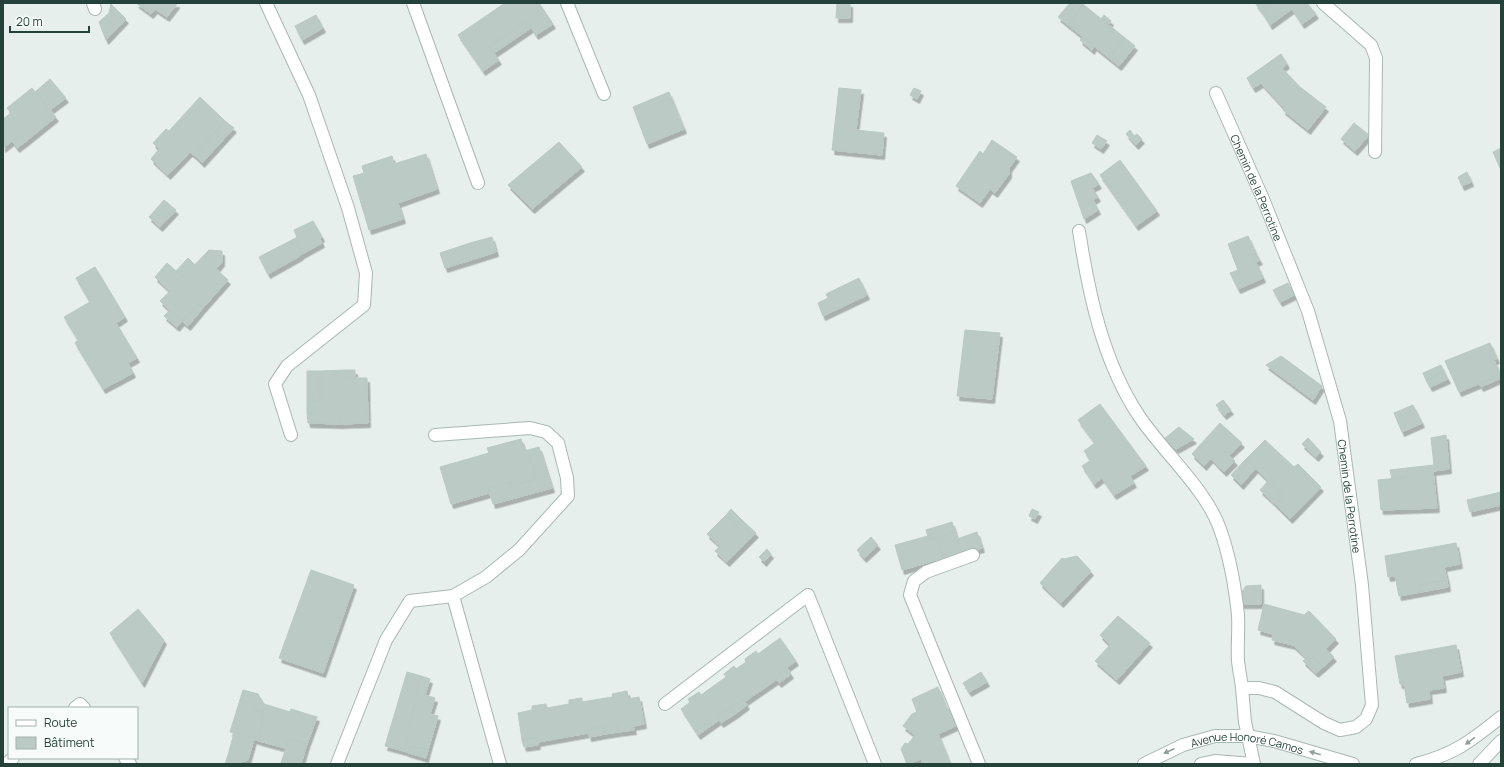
<svg xmlns="http://www.w3.org/2000/svg" width="1504" height="767" font-family="Manrope,sans-serif">
<style>
.building{fill:#bbcac4;stroke:#b8c9c2;filter:url(#shadow)}
.lines{fill:none;stroke-linecap:round;stroke-linejoin:round}
.minor-casing{stroke:#a8b8b2;stroke-width:14}
.minor{stroke:#fff;stroke-width:12}
.oneway{fill:#92a09c}
.labels{text-anchor:middle;dominant-baseline:central;stroke-width:3;stroke-linejoin:round;paint-order:stroke}
.street-label{font-size:11px;fill:#24423a;stroke:#f7fbf9}
</style>
<defs>
<filter id="shadow"><feDropShadow dx="2.5" dy="4.5" stdDeviation="0" flood-color="#0004"/></filter>
</defs>
<rect width="100%" height="100%" fill="#e6efeb"/>
<path class="building" d="M136,3H177V4L167,17L155,9L151,14Z
M505,3H539L553,24L536,35L527,21L489,47L499,60L483,71L458,35Z
M837,3H850V18H836Z
M1070,3H1081L1084,5L1068,25L1058,17Z
M1255,3H1261L1266,9L1262,12Z
M1261,3H1307L1316,14L1302,24L1292,9L1270,25L1262,12L1266,9Z
M111,4L126,19L106,40L99,22L109,13Z
M1084,5L1125,38L1109,58L1068,25Z
M316,15L323,28L302,40L295,26Z
M1104,15L1111,21L1108,25L1101,19Z
M527,21L531,28L494,53L489,47Z
M1083,37L1094,46L1092,50L1080,40Z
M1125,38L1135,46L1119,66L1109,58Z
M1281,54L1287,64L1282,68L1300,87L1326,107L1308,130L1283,110L1284,108L1261,83L1253,88L1247,78Z
M50,79L66,98L50,110L35,92Z
M32,88L56,117L25,142L20,135L3,148V119L11,113L7,108Z
M839,88L861,90L856,130L884,133L882,155L832,150Z
M914,88L921,91L917,99L910,95Z
M669,92L684,129L647,144L633,107Z
M200,97L225,121L194,155L190,152L168,175L151,159L159,149L153,143L166,129L169,131Z
M225,121L234,128L202,163L194,155Z
M1354,123L1369,135L1355,151L1341,139Z
M1130,130L1134,136L1137,134L1142,139L1136,145L1126,134Z
M20,135L25,142L17,148L12,141Z
M1097,135L1107,141L1101,149L1092,143Z
M992,140L1017,157L1009,168V174L995,193L990,189L980,203L956,186L980,151L983,154Z
M559,142L582,167L532,209L508,185Z
M1501,148V170L1493,152Z
M426,154L437,189L398,203L403,219L369,230L353,176L364,173L362,166L392,156L394,164Z
M1120,160L1157,211L1136,226L1100,175Z
M1467,172L1471,182L1462,186L1458,177Z
M1091,173L1099,184L1092,188L1098,197L1093,200L1098,210L1084,219L1071,181Z
M164,200L176,210L160,227L149,217Z
M313,221L322,237L320,239L322,243L302,254L294,239L297,237L294,230Z
M1248,236L1256,254L1253,256L1263,278L1238,289L1230,273L1238,270L1228,244Z
M492,237L496,252L474,259L470,243Z
M294,239L302,254L300,256L268,274L259,257Z
M470,243L474,259L445,268L440,253Z
M209,250L222,251V262L216,269L228,280L203,308L198,304L182,321L160,301L170,291L155,277L167,263L183,277Z
M1256,254L1260,260L1256,262L1253,256Z
M188,258L195,265L183,277L176,271Z
M95,267L125,317L116,323L137,358L128,363L133,373L103,389L75,343L78,340L64,317L90,302L76,278Z
M859,278L867,295L823,316L818,303L828,298L826,294Z
M1288,283L1294,295L1280,302L1273,290Z
M198,304L203,308L188,326L182,321Z
M170,310L182,321L177,327L164,316Z
M965,330L1000,333L992,399L957,396Z
M1490,343L1497,359L1494,360L1500,375L1459,392L1445,361Z
M1281,356L1322,386L1313,400L1266,365Z
M1441,365L1444,372L1426,380L1423,373Z
M346,370V378H367L368,423L340,424V413H307V400L320,401V371Z
M346,370H355V378H346Z
M307,371H320V401L307,400Z
M1444,372L1448,379L1430,387L1426,380Z
M1500,375L1501,378L1481,387L1479,383Z
M1223,400L1231,410L1224,415L1216,405Z
M1100,404L1146,466L1130,476L1134,483L1114,495L1102,478L1094,484L1082,466L1091,460L1084,451L1095,443L1078,420Z
M1413,405L1422,423L1402,432L1394,413Z
M307,413H340V424L308,423Z
M1220,423L1242,443L1229,455L1235,461L1224,472L1199,446Z
M1179,427L1194,439L1176,449L1164,439Z
M1446,435L1449,469L1433,471L1437,508L1381,510L1378,480L1408,477L1407,468L1434,465L1431,438Z
M1308,438L1321,452L1316,457L1302,444Z
M521,439L525,451L528,450L536,479L511,486L510,482L488,488L489,493L451,504L440,467L489,453L487,448Z
M1265,440L1294,467L1298,464L1321,487L1290,519L1275,504L1283,495L1246,459Z
M1199,446L1211,458L1204,466L1192,454Z
M539,447L552,488L493,504L488,488L510,482L511,486L536,479L528,450Z
M1246,459L1256,468L1241,485L1231,475Z
M1407,468L1408,477L1392,479L1390,470Z
M1268,481L1283,495L1275,504L1260,490Z
M1501,492V505L1470,512L1467,500Z
M731,509L743,521L738,526L726,515Z
M1032,509L1039,512L1035,519L1029,516Z
M726,515L738,526L743,521L756,533L727,562L715,551L720,546L707,534Z
M952,522L955,532L929,540L926,530Z
M955,532L962,553L943,558L937,538Z
M977,532L982,548L962,553L957,539Z
M928,536L929,540L937,538L943,558L902,570L895,545Z
M871,537L878,545L864,558L857,550Z
M1456,543L1460,564L1444,567L1447,580L1420,585L1421,592L1399,596L1395,576L1388,577L1385,556Z
M767,549L771,554L764,562L759,557Z
M1077,556L1091,571L1061,603L1040,583L1062,558L1064,559Z
M311,570L354,585L323,673L279,658Z
M1447,580L1448,587L1421,592L1420,585Z
M1261,585V604H1241V593L1246,586Z
M1264,604L1304,615L1309,611L1336,639L1326,649L1334,657L1323,667L1310,655L1307,658L1293,645L1272,640L1273,634L1258,630Z
M138,609L164,640L142,683L110,633Z
M1118,616L1150,643L1117,680L1095,661L1110,645L1100,635Z
M780,638L796,661L774,677L776,680L744,702L743,699L717,717L719,720L698,735L681,709L690,702L688,699L699,692L701,695L726,677L724,674L734,666L736,669L746,662L745,659L756,651L758,654Z
M1456,645L1461,672L1442,676L1444,688L1429,690L1430,699L1407,703L1404,684H1400L1395,656Z
M1310,655L1323,667L1316,673L1303,661Z
M787,668L791,674L779,683L774,677Z
M407,672L421,676L404,751L385,746Z
M981,672L987,682L969,692L963,683Z
M421,676L430,679L425,695L435,698L430,714L438,716L428,750L411,746L409,753L404,751Z
M938,687L947,710L954,707L960,724L938,734L950,763L923,764L921,759L907,764L901,749L905,743L908,744L915,735L903,726L912,714L917,712L912,699Z
M243,690L258,694L253,710L263,713L259,741L254,739L248,760L233,764L228,755L234,733L230,732Z
M627,691L628,699L639,697L644,724L633,726L634,730L618,732L617,724L588,729V733L538,742L537,737L522,740L518,713L532,710V706L546,704L547,708L569,704V700L582,698V702L613,697L612,694Z
M258,694L264,704L263,713L253,710Z
M743,699L747,705L735,714L731,708Z
M264,704L290,712L291,709L317,717L307,744L289,739L285,748L259,741Z
M731,708L735,714L721,723L717,717Z
M617,724L618,732L605,734L603,727Z
M603,727L605,734L589,737L588,729Z
M537,737L538,745L524,747L522,740Z
M289,739L307,744L301,764L281,763Z
M411,746L428,750L426,758L409,753Z
M228,755L233,764H225Z"/>
<g class="lines">
<defs>
<g id="minor">
<path d="M93,3L95,9"/>
<path d="M266,3L309,95L348,208L366,273L364,305L287,366L275,384L291,435"/>
<path d="M413,3L478,183"/>
<path d="M567,3L604,94"/>
<path d="M1323,3L1371,45L1376,58L1375,152"/>
<path id="s1" d="M1216,93L1263,199L1308,311L1340,421L1362,585L1372,705L1366,719L1356,727L1340,730L1324,723L1275,692L1259,688H1242L1245,722L1254,764"/>
<path d="M1079,231C1089,295 1103,362 1139,416C1163,452 1206,489 1220,529C1230,557 1235,586 1238,615C1239,630 1237,646 1238,661C1239,670 1241,679 1242,688"/>
<path d="M973,555L926,572L914,581L910,595L979,764"/>
<path d="M453,596L500,764"/>
<path d="M665,704L808,595L875,764"/>
<path d="M75,708L80,704L84,708"/>
<path d="M125,758L130,764"/>
<path d="M6,764L13,758"/>
<path d="M337,764L386,640L410,601L453,596L486,577L519,550L568,496L567,478L558,443L546,432L530,428L435,435"/>
<path id="s2" d="M1144,764L1183,745L1215,736H1247L1274,741L1353,764"/>
<path d="M1201,764L1215,761L1253,764"/>
<path d="M1416,764C1455,754 1471,741 1501,717"/>
<path d="M1479,764L1501,741"/>
</g>
</defs>
<use href="#minor" class="minor-casing"/>
<use href="#minor" class="minor"/>
</g>
<defs><path id="oneway-solid" d="M-6-.8H1V-3.2L6.5 0L1 3.2V.8H-6Z"/></defs>
<g class="oneway">
<use href="#oneway-solid" transform="translate(1470 741) rotate(144)"/>
<use href="#oneway-solid" transform="translate(1169 751) rotate(156)"/>
<use href="#oneway-solid" transform="translate(1315 753) rotate(-164)"/>
</g>
<g class="labels">
<g class="street-label">
<text stroke="none"><textPath href="#s1" startOffset="103">Chemin de la Perrotine</textPath></text>
<text stroke="none"><textPath href="#s1" startOffset="427">Chemin de la Perrotine</textPath></text>
<text stroke="none"><textPath href="#s2" startOffset="109">Avenue Honoré Camos</textPath></text>
</g>
</g>
<rect width="1504" height="767" fill="none" stroke="#24423a" stroke-width="8"/>
<rect x="8" y="707" width="130" height="52" fill="#f7fbf9" stroke="#a3b1ad"/>
<rect x="16" y="720" width="20" height="6" fill="#ffffff" stroke="#a3b1ad"/>
<text x="44" y="727" font-size="12" fill="#24423a">Route</text>
<rect x="16" y="737" width="20" height="12" fill="#bbcac4" stroke="#a3b1ad"/>
<text x="44" y="747" font-size="12" fill="#24423a">Bâtiment</text>
<path d="M10 26v6h79v-6" fill="none" stroke="#24423a" stroke-width="2"/>
<text x="16" y="26" font-size="12" fill="#24423a" stroke="#f7fbf9" stroke-width="3" paint-order="stroke">20 m</text>
</svg>
